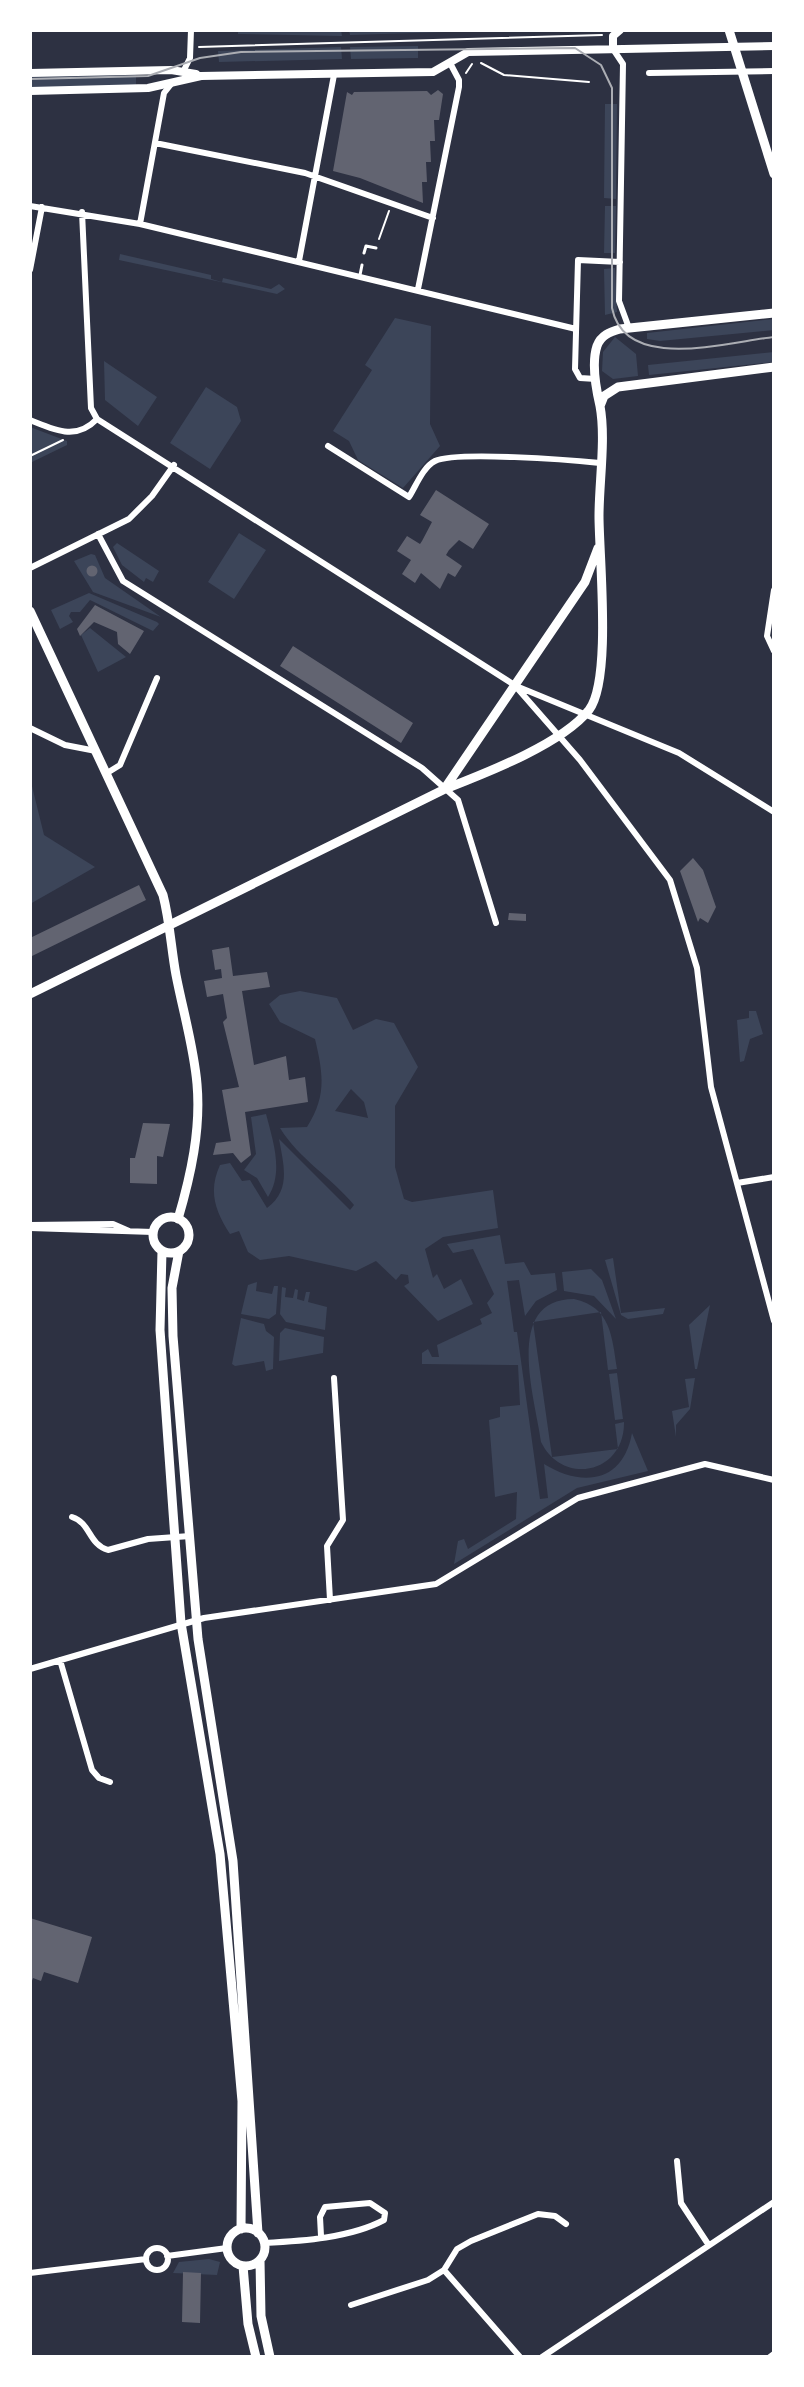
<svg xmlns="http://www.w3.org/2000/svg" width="804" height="2387" font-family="Figtree,sans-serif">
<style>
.green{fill:#3c4559;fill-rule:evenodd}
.building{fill:#626471}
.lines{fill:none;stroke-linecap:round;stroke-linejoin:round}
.path{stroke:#fff;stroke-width:2}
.service{stroke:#fff;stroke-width:3}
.minor{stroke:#fff;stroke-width:6}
.tertiary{stroke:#fff;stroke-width:8}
.secondary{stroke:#fff;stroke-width:9}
.tram{stroke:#abadb3;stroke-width:2}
</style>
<rect width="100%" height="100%" fill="#2d3142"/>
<path class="green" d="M238,30H341L342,36L238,34Z
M349,30H513L350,35Z
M418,46V58L351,59L350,47Z
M341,47L342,59L219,62L218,51Z
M136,74V86L30,88V76Z
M605,104H617L616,199L604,198Z
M605,206H616L615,253H604Z
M120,254L211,275V279L222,282L223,278L271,289L279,284L285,289L277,294L119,260Z
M615,268L617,312L605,315L604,269Z
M395,318L431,326L430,424L440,446L403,488L358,460L349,441L333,431L372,370L365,365Z
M774,319V330L660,341L647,339V333Z
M615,337L636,354L638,376L613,379L602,371L603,352Z
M774,352V362L649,375L648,365Z
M104,361L157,397L138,426L105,400Z
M206,387L237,407L241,421L210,469L170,443Z
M30,427L67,441V445L30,463Z
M239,533L266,550L234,599L208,582Z
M117,543L159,571L153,582L146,578L144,582L122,565L113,547Z
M91,554L95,555L105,578L161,617L93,592L74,561Z
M89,593L157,622L159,624L153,631L90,600L80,612H71L69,616L73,622L60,629L51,610Z
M90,628L126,657L98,672L81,635Z
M30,778L44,835L95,867L30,904Z
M300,991L337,998L353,1030L376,1019L394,1023L418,1067L395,1106V1167L404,1199L412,1202L493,1190L498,1228L443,1237L425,1249L433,1278L437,1274L444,1289L461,1279L473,1304L438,1321L404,1286L409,1283L408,1275L401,1274L396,1280L376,1261L356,1271L289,1256L260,1260L248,1252L239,1231L230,1234C215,1211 208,1191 220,1165L230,1163L242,1181L250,1180L267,1208C291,1190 284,1166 279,1139L350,1210L354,1205C331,1177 299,1159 280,1128L307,1127C327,1096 323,1073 315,1039L280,1022L269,1004L280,995ZM351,1089L364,1102L368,1118L335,1111Z
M749,1011H756L763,1034L750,1039L744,1061L740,1062L737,1020L749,1018Z
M266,1114C273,1141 284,1172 268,1197L257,1178L244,1170L256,1154L251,1117Z
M500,1235L505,1264L524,1262L531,1275L555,1273L557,1290L536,1301L525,1316L519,1280L507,1281L514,1332H517L540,1499L548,1498L544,1464C581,1487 623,1484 632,1433L648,1471L577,1488L454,1564L458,1541L464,1539L468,1549L516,1519L517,1492L495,1497L489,1420L500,1417V1407L520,1405L518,1365L422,1364V1353L428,1349L432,1357H439L437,1345L482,1324L480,1319L492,1313L487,1303L494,1294L473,1249L453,1253L447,1244Z
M613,1258L621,1313L665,1308L663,1314L628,1319L621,1315L605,1260Z
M591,1269L602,1280L616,1319L594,1296L564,1291L562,1272Z
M257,1282L256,1291L272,1294L274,1286H278L276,1314L269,1319L241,1314L248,1285Z
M282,1287L286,1288L285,1297L293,1298L295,1289L298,1290L297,1299L304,1301L306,1292H310L308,1302L327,1307L325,1330L286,1322L280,1314Z
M574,1299C611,1307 612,1337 617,1369L608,1370L601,1312L533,1322L552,1457L618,1449L615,1424L624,1422C625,1473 563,1487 541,1442C535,1398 503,1299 574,1299Z
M710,1305L697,1369H695L689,1325Z
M241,1318L264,1324L266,1331L274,1337L273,1369L266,1371L264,1361L235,1366L232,1364Z
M285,1328L324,1337L323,1353L279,1361L280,1333Z
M617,1373L623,1419L615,1420L609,1374Z
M695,1378L690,1409L676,1425V1437L672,1411L689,1407L685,1379Z
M209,2259L220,2262L217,2275L173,2273L179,2262Z"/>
<path class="building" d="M438,90L443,94L439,120H434L435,141H430L431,162H426L427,182H422L423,203L360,178L333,171L347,92L352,95L354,92L427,91L431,95Z
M436,490L489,524L473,549L459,540L449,550L446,555L462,566L455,577L448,573L440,589L421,573L415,583L402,574L411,560L397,551L407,536L420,544L422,541L432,522L420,515Z
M86.5 571a5.5 5.5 0 1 1 11 0a5.5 5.5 0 1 1-11 0Z
M95,605L144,631L130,654L118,644L117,632L94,622L80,636L77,629Z
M293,646L413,723L401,743L280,666Z
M693,858L703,870L716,907L708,923L700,918L698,922L680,871Z
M139,885L146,900L30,957V938Z
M509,913L526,914V921L508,920Z
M229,947L233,976L267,972L270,987L242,991L254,1065L286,1056L289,1080L305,1077L308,1102L245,1112L251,1155L241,1163L233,1153L213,1155L216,1143L231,1141L222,1090L239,1087L223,1022L227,1018L223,994L207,997L204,981L222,978L221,969L215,970L212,950Z
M143,1123L170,1124L163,1157L157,1156V1184L130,1183V1158H135Z
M30,1918L92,1937L78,1983L44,1972L41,1981L33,1978L30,1986Z
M183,2272L201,2273L200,2323L182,2322Z"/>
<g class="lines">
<path class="path" d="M199,47L602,35
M481,63L504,75L589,82
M466,73L472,64
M379,239L389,211
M30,456L63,440"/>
<path class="service" d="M364,253L366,246L376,248
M360,275L362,265"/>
<path class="minor" d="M613,49L623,64L619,301L629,328
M183,72L190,58L191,30
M649,73L774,71
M155,143L305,173L433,218
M30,206L140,224L576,329
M82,212L91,408L97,419L516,686L679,753L774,812
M140,224L164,93L172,83
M299,261L334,75
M30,270L42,207
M418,289L459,87V80L450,63
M596,379L580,378L575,369L578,260L620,262
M30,420C55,430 76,441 97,419
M328,446L409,497C416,486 423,467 435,461C456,451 571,460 600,463
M98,534L123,581L422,768L458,800L496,923
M30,568L129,519L152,496L174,465
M774,590L767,636L774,651
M518,689L580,760L670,880L697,968L711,1087L774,1321
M30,728L65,745L96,751
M107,773L120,765L157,678
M737,1183L774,1177
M30,1225L113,1224L129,1231
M30,1228L153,1232
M72,1517C91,1523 88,1544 108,1550L148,1539L190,1536
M330,1600L327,1546L343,1520L334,1378
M60,1660L92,1770L99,1778L110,1782
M30,1669L204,1618L436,1584L578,1498L705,1464L774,1480
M677,2161L681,2203L708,2244
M264,2243C303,2241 350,2238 384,2220L385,2213L370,2203L325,2207L320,2217L321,2236
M146 2259a11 11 0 1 1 22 0a11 11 0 1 1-22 0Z
M167,2256L227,2248
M444,2270L520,2357
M30,2273L146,2259
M351,2305L428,2280L444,2270L457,2249L471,2241L538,2214L555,2216L566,2224
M542,2357L774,2202
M770,2357L774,2354"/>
<path class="tertiary" d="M613,49V36L620,30
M30,73L171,70L196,74
M30,91L148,88L201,76L433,72L468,52L774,46"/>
<path class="secondary" d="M729,30L774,174
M600,406L604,396L618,387L774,367
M30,611L163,895C170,922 171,948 176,975C183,1011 194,1048 197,1084C201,1129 191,1175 178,1219
M445,788L585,582L598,548
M30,994L445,789C486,773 562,744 589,710C612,680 599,557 599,516C599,483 606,438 600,406C596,389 591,364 597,346C601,335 610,332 620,329L774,313
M153 1235a18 18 0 1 1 36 0a18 18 0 1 1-36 0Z
M162,1251L160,1330L181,1623L220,1854L242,2101L241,2229
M179,1251L172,1288L173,1336L198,1639L233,1861L258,2233
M227 2247a19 19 0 1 1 38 0a19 19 0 1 1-38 0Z
M260,2260L261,2316L270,2357
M243,2266L248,2324L256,2357"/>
<path class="tram" d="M30,79L148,76L200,58L241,52L575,48L601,65L612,88V308C625,373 727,342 774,337"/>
</g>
<rect width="804" height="2387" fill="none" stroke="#ffffff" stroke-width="64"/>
</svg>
